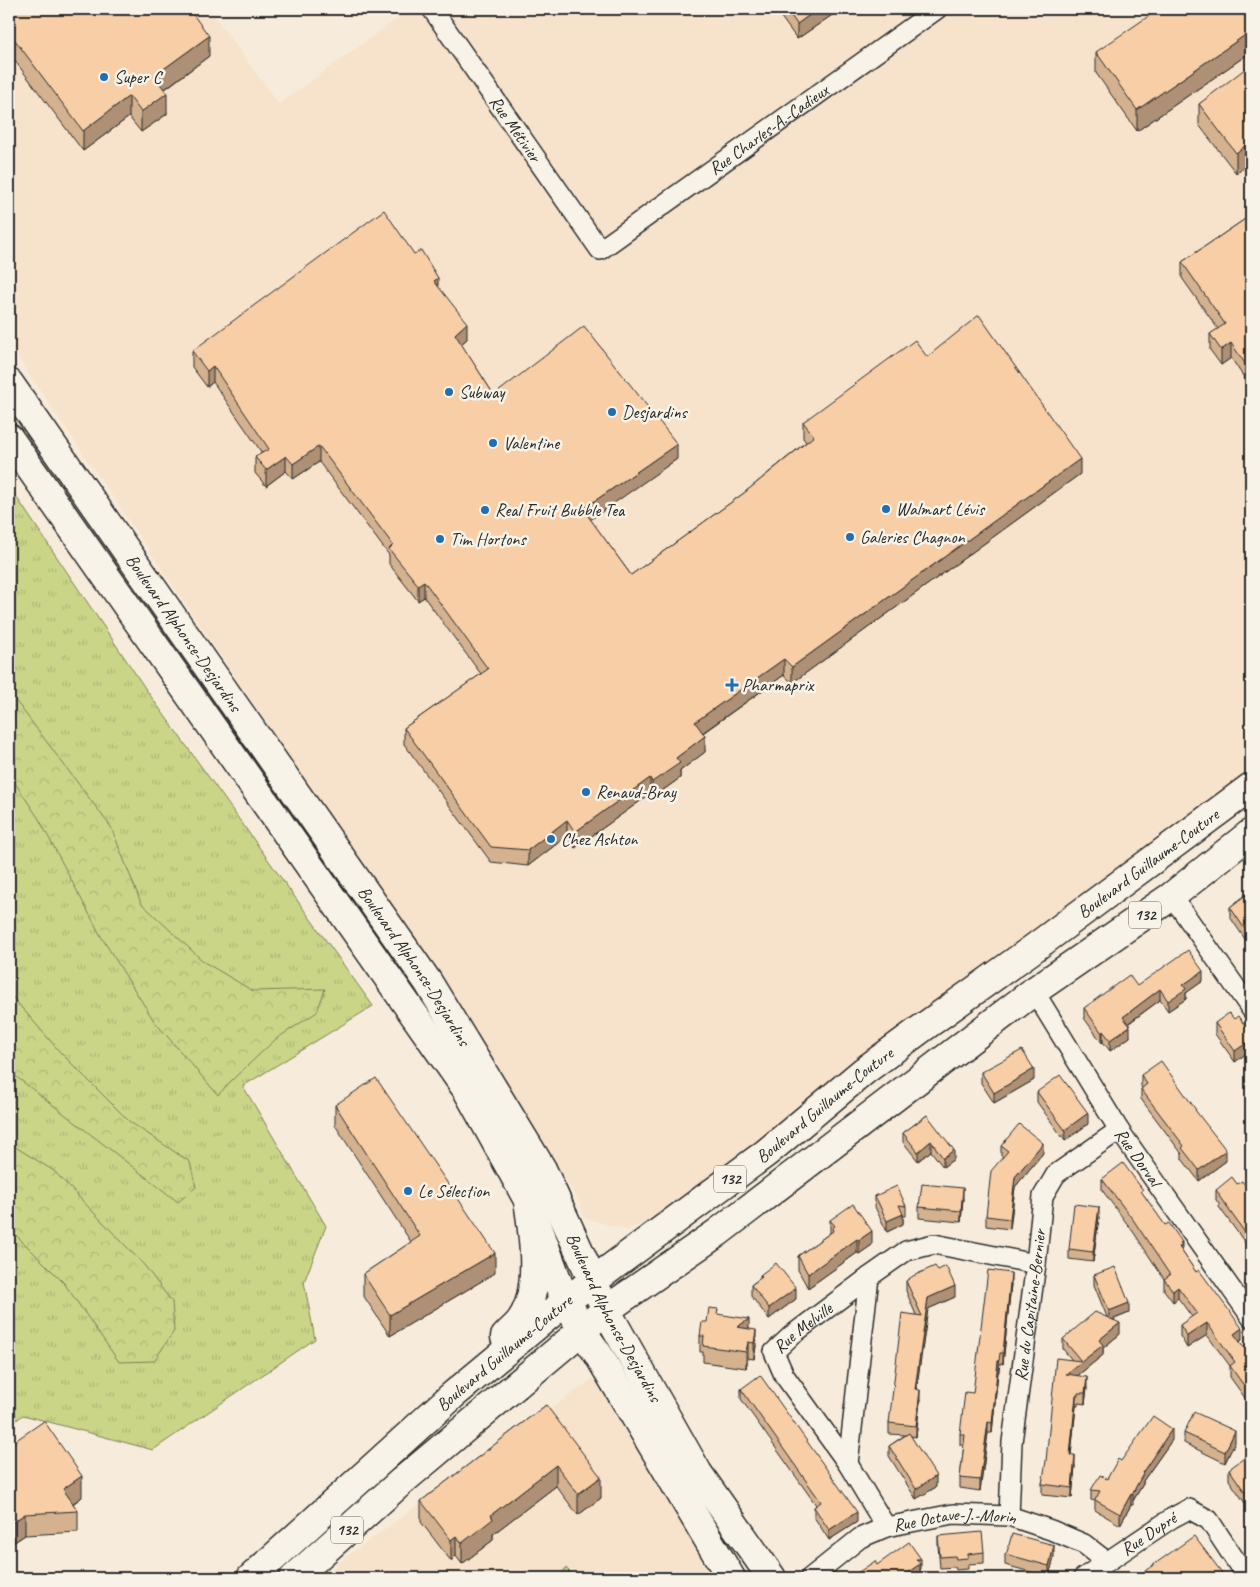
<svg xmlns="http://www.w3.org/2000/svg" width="1260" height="1587" font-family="Caveat,sans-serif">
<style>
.built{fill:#f7e3cb}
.grass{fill:url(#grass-tufts);stroke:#7a805a}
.forest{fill:url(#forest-crowns);stroke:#7a805a}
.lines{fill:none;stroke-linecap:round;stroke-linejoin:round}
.minor-casing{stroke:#2b2b2b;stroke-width:22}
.secondary-casing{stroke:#2b2b2b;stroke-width:31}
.primary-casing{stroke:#2b2b2b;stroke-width:31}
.minor{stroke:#f7f3e8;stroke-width:19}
.secondary{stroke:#f7f3e8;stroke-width:28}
.primary{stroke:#f7f3e8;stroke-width:28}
.wall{fill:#d4b18f;stroke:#2b2b2b}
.shaded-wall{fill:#ad9074;stroke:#2b2b2b}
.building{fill:#f7cea6;stroke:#2b2b2b}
.poi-dot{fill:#1f6fb2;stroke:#f7f3e8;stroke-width:2}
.labels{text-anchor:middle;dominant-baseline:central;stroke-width:5;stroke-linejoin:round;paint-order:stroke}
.shield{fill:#f7f3e8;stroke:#686764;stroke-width:1}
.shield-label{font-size:16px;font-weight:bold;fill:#2b2b2b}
.poi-label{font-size:18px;fill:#2b2b2b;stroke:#f7f3e8;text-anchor:start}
.street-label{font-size:18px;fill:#2b2b2b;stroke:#f7f3e8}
</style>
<defs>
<pattern id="grass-tufts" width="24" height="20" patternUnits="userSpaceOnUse" patternTransform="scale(1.25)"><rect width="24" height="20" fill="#cad588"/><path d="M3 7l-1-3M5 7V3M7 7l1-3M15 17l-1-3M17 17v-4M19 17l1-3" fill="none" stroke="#aeb776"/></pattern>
<pattern id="forest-crowns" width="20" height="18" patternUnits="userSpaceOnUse" patternTransform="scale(1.25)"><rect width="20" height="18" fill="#cad588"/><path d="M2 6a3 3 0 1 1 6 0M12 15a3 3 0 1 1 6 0" fill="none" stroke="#aeb776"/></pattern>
</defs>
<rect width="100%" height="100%" fill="#f7ecdb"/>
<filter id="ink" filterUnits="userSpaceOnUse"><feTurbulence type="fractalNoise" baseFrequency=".02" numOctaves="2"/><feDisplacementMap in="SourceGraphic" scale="10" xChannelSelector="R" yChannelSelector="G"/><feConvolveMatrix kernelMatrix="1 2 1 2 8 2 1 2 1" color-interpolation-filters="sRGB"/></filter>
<g filter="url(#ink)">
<path class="built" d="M9,9H209L279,104L410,9H1251V778L666,1216L627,1230L584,1218L579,1201L425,956L9,345Z
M595,1377L718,1578H322L346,1557Z"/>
<path class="grass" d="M9,486L147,691L373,1006L243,1086L326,1226L304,1282L315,1339L153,1450L23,1415L9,1426Z"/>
<path class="forest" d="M9,692L111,827L141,903L204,962L253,991L325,989L317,1012L276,1039L232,1080L218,1095L154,1021L102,938L39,819L9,774Z
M9,993L60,1052L130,1122L190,1162L196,1187L178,1202L9,1071Z
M9,1143L54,1171L144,1265L172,1302L174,1331L154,1361L119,1362L64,1283L9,1228Z
M566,1568L576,1578H557Z"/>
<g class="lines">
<defs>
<g id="minor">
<path id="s1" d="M432,9L600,250L937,9"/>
<path d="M1172,896L1251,1009"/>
<path id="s2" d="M1034,991L1119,1130L1251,1317"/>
<path d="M848,1464L869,1277"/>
<path id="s3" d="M1009,1516L1012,1442L1036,1264L1043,1196L1056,1174L1119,1130"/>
<path id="s4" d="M886,1527L848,1464L784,1375L774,1352L792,1335L869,1277L906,1251L934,1244L1036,1264"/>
<path id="s5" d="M810,1578L860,1538L886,1527L953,1514L1009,1516L1051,1530L1084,1544L1106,1561"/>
<path id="s6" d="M1083,1578L1172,1518L1189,1509L1209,1520L1247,1578"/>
</g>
<g id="secondary">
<path id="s7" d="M9,383L428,982L542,1169L606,1310L698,1473L772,1578"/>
<path d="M9,438L467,1090L528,1200L560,1288L582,1331L598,1354L731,1578"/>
</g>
<g id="primary">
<path d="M505,1337C510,1331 517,1326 521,1320C542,1291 533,1233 528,1200"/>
<path id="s8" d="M251,1578L453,1395L566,1301L766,1153L864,1071L921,1029L1030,951L1251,787"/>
<path d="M294,1578L401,1482L606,1310L717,1233L1034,991L1172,896L1251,833"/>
</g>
</defs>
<use href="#minor" class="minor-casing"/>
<use href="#secondary" class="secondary-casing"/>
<use href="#primary" class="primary-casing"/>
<use href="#minor" class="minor"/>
<use href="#secondary" class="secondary"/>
<use href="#primary" class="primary"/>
</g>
<path class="wall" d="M9,9L209,56L164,90L167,114L141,132L129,117L83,151L9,53Z
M775,9H841L797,39Z
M1251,9V52L1137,131L1096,73V52Z
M1251,67L1236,173L1199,125V104Z
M1251,215V388L1231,358L1221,365L1210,350V334L1218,329L1182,278V262Z
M414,254L438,286L467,339L461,344L494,395L677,459L590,519L631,575L744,493L806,442L803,438V422L927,357L1080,474L792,683L784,675L703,733L705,752L680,771V778L652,798L650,794L575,848L567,836L528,866L491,862L404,744V728L481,674L424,597L418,601L389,564V555L319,462L293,479L286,471L266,486L255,473V457L262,453L213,382L207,387L192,367V351Z
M1251,891V948L1230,917V907Z
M1203,981L1186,993V999L1168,1011L1160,1000L1128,1024L1130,1037L1110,1051L1103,1042L1102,1043L1084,1018V1008L1137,986Z
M1234,1019L1251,1034V1050L1235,1062L1215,1034V1023Z
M981,1072L1034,1080L994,1103L981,1083Z
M1141,1075L1196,1112L1226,1161L1199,1181L1182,1159V1154L1141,1099V1089L1142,1088L1141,1086Z
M1251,1079V1099L1247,1093V1082Z
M1037,1092L1088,1124L1065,1141L1037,1102Z
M335,1105L495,1273L390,1336L363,1295V1274L411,1242L335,1125Z
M927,1115L954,1159L943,1167L931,1151L918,1161L903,1142V1133Z
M1001,1146L1043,1153L1015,1187L1010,1229L986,1226V1216L1003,1157L1001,1156Z
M1102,1179L1143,1194L1242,1340L1240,1342L1250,1355H1251V1404L1250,1405L1230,1377V1366L1207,1335L1187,1348L1180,1336V1325L1192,1317L1178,1298L1173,1302L1164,1290V1279L1134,1233L1102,1190Z
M1237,1184L1251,1193V1251L1219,1207V1204L1216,1200V1190Z
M875,1196L906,1206V1216H903V1224L887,1232L875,1207Z
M963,1198L961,1222L919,1218V1207Z
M1099,1217L1093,1262L1069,1259V1249Z
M830,1220L872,1245L859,1254L857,1253L808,1288L798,1270V1256L830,1233Z
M938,1270L955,1297L928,1309L916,1390L920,1401L916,1437L911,1436L936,1487L916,1499L889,1456V1446L905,1435L889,1434V1423L916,1315L906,1291V1281Z
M760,1275L796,1299L769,1319L751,1296V1285L760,1278Z
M1094,1275L1129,1313L1112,1320L1120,1334L1103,1348V1355L1077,1376L1087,1388L1085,1404L1078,1403V1406H1076L1071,1455L1075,1466L1072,1498L1042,1495V1484L1072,1360L1063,1349V1339L1107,1317L1094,1285Z
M1011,1284L1003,1364L1000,1363L999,1372H998L992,1433H988L980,1491L960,1488V1478L964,1445H960V1434L973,1393Z
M718,1314L749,1329L756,1346L754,1359L748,1358L746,1368L703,1362V1352H700V1336L707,1322Z
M741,1389L857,1522L829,1540L814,1517V1507L816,1505L741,1399Z
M546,1405L601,1498L578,1515L556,1486L493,1534V1540L462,1564L456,1556L451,1561L421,1522V1501Z
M1184,1433L1235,1442L1225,1463L1184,1443Z
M1172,1440L1143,1481V1484L1133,1501V1505H1131L1120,1525L1095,1510V1501L1091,1500V1490L1107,1479L1121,1461Z
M9,1445L82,1497L73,1504L78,1511V1532L25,1535L13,1543L9,1537Z
M1251,1463L1247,1506L1229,1480V1469Z
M938,1536L984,1552V1563L968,1564V1569L956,1570L955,1567L940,1568L938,1546Z
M1005,1554L1054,1556L1049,1577L1005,1565Z
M921,1559V1569L920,1570V1575L915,1578H850L877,1565Z"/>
<path class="shaded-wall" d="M762,9H768L762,13Z
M818,9H841L797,39V24Z
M1251,31V52L1137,131V110Z
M209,36V56L154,97V76Z
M167,93V114L141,132V112Z
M129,96V117L83,151V131Z
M1251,141V162L1236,173V153Z
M438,278V293L434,281Z
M467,323V339L455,349V334Z
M1231,343V358L1221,365V350Z
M213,366V382L207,387V371Z
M677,444V459L583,525V509Z
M319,446V462L293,479V464Z
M286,456V471L266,486V470Z
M1080,459V474L792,683V667Z
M424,581V597L418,601V585Z
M784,659V675L695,738V722Z
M705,736V752L680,771V778L652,798V782L676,758Z
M650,778V794L575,848V832Z
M567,820V836L528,866V850Z
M1203,971V981L1186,993V999L1168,1011V1001L1183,985Z
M1160,989V1000L1123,1027V1017Z
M1130,1026V1037L1110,1051V1040Z
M1103,1031V1042L1102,1043V1033Z
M1251,1040V1050L1235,1062V1051Z
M1034,1069V1080L994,1103V1093Z
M1088,1113V1124L1065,1141V1130Z
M931,1141V1151L918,1161V1152Z
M1043,1143V1153L1015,1187L1010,1229V1219L1015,1177Z
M954,1150V1159L943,1167V1158Z
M1226,1150V1161L1199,1181V1170Z
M963,1188V1198L961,1222V1211Z
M1099,1207V1217L1093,1262V1252Z
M903,1214V1224L887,1232V1221Z
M872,1231V1245L859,1254V1240Z
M857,1239V1253L808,1288V1274Z
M1182,1242V1253L1179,1247L1180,1243Z
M495,1253V1273L390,1336V1315Z
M1011,1273V1284L1003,1364V1353Z
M955,1286V1297L928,1309L915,1400V1389L928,1298Z
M1178,1287V1298L1173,1302V1291Z
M796,1288V1299L769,1319V1308Z
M1129,1303V1313L1109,1321V1311Z
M749,1319V1334L737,1327Z
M1120,1323V1334L1103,1348V1355L1066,1385V1374L1099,1348V1340Z
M1207,1323V1335L1187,1348V1336Z
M1242,1328V1340L1234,1345V1334Z
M756,1330V1346L754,1359V1343Z
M748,1342V1358L746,1368V1352Z
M998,1361V1372L992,1433V1423Z
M1087,1377V1388L1085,1404V1393Z
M920,1390V1401L916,1437V1426Z
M1251,1393V1404L1250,1405V1394Z
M1076,1395V1406L1070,1465V1455Z
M988,1422V1433L980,1491V1480Z
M1172,1429V1440L1143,1481V1484L1133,1501V1495H1132L1142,1473Z
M1235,1431V1442L1225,1463V1452Z
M1075,1455V1466L1072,1498V1488Z
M556,1465V1486L493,1534V1540L462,1564V1543L491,1515Z
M82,1476V1497L63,1510V1489Z
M936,1476V1487L916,1499V1489Z
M601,1477V1498L578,1515V1494Z
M1251,1493V1503L1247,1506V1495Z
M1131,1494V1505L1120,1525V1514Z
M857,1512V1522L829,1540V1530Z
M25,1514V1535L13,1543V1522Z
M456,1536V1556L451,1561V1540Z
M1054,1545V1556L1049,1577V1566Z
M920,1564V1575L915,1578H900Z"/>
<path class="building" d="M9,9H189L209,36L154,76L167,93L141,112L129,96L83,131L9,32Z
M786,9H818L797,24Z
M1159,9H1251V31L1137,110L1096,52Z
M1250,65L1251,67V141L1236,153L1199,104Z
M384,210L414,254L421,250L438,278L434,281L467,323L455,334L494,395L584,326L677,444L583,509L631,575L744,493L814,436L803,422L915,340L927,357L979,315L1080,459L792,667L784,659L695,722L705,736L676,758L680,763L652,782L650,778L575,832L567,820L528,850L491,847L404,728L488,669L424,581L418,585L389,549L393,545L319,446L293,464L286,456L266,470L255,457L269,449L213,366L207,371L192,351Z
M1251,215V372L1231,343L1221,350L1210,334L1225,324L1182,262Z
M1251,891V938L1230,907Z
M1188,950L1203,971L1183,985L1186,989L1168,1001L1160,989L1123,1017L1130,1026L1110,1040L1103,1031L1102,1033L1084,1008L1129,975L1137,986Z
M1229,1013L1234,1019L1238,1016L1251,1034V1040L1235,1051L1215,1023Z
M1022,1050L1034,1069L994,1093L981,1072Z
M1161,1061L1196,1110H1195L1226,1150L1199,1170L1182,1148L1184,1146L1141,1089L1147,1084L1141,1075Z
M1060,1075L1088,1113L1065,1130L1037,1092Z
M376,1078L495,1253L390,1315L363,1274L420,1236L335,1105Z
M1251,1079V1089L1247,1082Z
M927,1115L954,1150L943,1158L931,1141L918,1152L903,1133Z
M1019,1124L1043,1143L1015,1177L1010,1219L986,1216L991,1171L1008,1151L1001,1146Z
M1123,1163L1143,1190L1141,1191L1165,1225L1169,1223L1182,1242L1180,1243L1182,1245L1179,1247L1196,1272L1199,1270L1242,1328L1234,1334L1250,1355H1251V1393L1250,1394L1230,1366L1235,1362L1207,1323L1187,1336L1180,1325L1197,1313L1178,1287L1173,1291L1164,1279L1170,1275L1134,1221L1102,1179Z
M1232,1177L1237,1184L1242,1181L1251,1193V1241L1219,1196L1220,1195L1216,1190Z
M922,1184L963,1188L961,1211L919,1207Z
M897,1186L906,1206L899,1205L903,1214L887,1221L875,1196Z
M853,1204L872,1231L859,1240L857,1239L808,1274L798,1256L833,1231L832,1228L835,1226L830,1220Z
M1074,1204L1099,1207L1093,1252L1069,1249Z
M776,1263L796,1288L769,1308L751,1285L762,1277L760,1275Z
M935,1266L938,1270L946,1266L955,1286L928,1298L915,1389L920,1390L916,1426L889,1423L902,1313L922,1316L906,1281L913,1276Z
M1115,1267L1129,1303L1109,1311L1094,1275Z
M988,1270L1011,1273L1003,1353H1000L999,1361H998L992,1423L988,1422L980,1480L960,1478L965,1435L960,1434L965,1392L973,1393Z
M709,1308L718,1309L717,1314L749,1319L737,1327L756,1330L754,1343L748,1342L746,1352L703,1346L704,1336H700L702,1322H707Z
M1095,1312L1120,1323L1099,1340L1103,1345L1066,1374L1087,1377L1085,1393H1078V1396L1076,1395L1070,1455H1075L1072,1488L1042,1484L1046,1461L1056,1358L1081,1361L1063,1339Z
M760,1375L857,1512L829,1530L814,1507L821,1502L741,1389Z
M546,1405L601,1477L578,1494L556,1465L491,1515L493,1519L462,1543L456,1536L451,1540L421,1501Z
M1194,1412L1235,1431L1225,1452L1184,1433Z
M1153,1416L1172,1429L1142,1473L1143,1474L1132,1494L1133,1495L1131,1494L1120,1514L1095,1500L1100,1491L1091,1490L1100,1475L1107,1479L1118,1459L1121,1461Z
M44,1421L82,1476L63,1489L78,1511L25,1514L13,1522L9,1516V1445Z
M909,1433L936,1476L916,1489L889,1446Z
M1247,1456L1251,1463V1493L1247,1495L1229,1469Z
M982,1532L984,1552L968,1554V1558L956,1559L955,1556L940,1557L938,1536Z
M1012,1534L1054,1545L1049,1566L1005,1554L1007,1552Z
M1194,1536L1226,1578H1135Z
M909,1542L921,1559H916L920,1564L900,1578H894L893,1577L892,1578H850L875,1561L877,1565Z"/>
</g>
<g class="poi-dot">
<circle cx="104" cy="77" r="5"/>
<circle cx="449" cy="392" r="5"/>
<circle cx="612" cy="412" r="5"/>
<circle cx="493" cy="443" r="5"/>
<circle cx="886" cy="509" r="5"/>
<circle cx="485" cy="510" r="5"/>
<circle cx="850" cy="537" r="5"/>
<circle cx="440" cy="539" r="5"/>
<path d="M729.5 677.5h5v5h5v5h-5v5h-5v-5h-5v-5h5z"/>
<circle cx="586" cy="792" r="5"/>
<circle cx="551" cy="839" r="5"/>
<circle cx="408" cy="1191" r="5"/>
</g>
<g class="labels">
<g class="shield">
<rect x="1129" y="901.5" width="32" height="27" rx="4"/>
<rect x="714" y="1165.5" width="32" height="27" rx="4"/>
<rect x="331" y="1516.5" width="32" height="27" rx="4"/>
</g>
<g class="shield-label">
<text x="1145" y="915">132</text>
<text x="730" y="1179">132</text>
<text x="347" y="1530">132</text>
</g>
<g class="poi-label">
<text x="114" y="77">Super C</text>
<text x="459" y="392">Subway</text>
<text x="622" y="412">Desjardins</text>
<text x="503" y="443">Valentine</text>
<text x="896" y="509">Walmart Lévis</text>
<text x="495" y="510">Real Fruit Bubble Tea</text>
<text x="860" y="537">Galeries Chagnon</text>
<text x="450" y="539">Tim Hortons</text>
<text x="742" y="685">Pharmaprix</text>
<text x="596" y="792">Renaud-Bray</text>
<text x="561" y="839">Chez Ashton</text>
<text x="418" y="1191">Le Sélection</text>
</g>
<g class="street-label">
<text stroke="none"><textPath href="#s1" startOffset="146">Rue Métivier</textPath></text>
<text stroke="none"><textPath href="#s1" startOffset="501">Rue Charles-A.-Cadieux</textPath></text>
<text stroke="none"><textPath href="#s7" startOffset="305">Boulevard Alphonse-Desjardins</textPath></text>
<text stroke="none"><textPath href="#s8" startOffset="1148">Boulevard Guillaume-Couture</textPath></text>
<text stroke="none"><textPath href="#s7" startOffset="710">Boulevard Alphonse-Desjardins</textPath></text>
<text stroke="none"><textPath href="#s8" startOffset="744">Boulevard Guillaume-Couture</textPath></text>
<text stroke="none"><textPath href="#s2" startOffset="196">Rue Dorval</textPath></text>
<text stroke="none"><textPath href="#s3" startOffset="212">Rue du Capitaine-Bernier</textPath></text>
<text stroke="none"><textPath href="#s7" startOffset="1115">Boulevard Alphonse-Desjardins</textPath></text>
<text stroke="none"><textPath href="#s4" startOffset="246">Rue Melville</textPath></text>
<text stroke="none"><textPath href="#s8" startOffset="339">Boulevard Guillaume-Couture</textPath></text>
<text stroke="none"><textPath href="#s5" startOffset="162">Rue Octave-J.-Morin</textPath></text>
<text stroke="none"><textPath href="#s6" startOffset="79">Rue Dupré</textPath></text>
</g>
</g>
<rect width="1260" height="1587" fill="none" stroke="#f7f3e8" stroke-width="30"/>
<rect x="15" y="15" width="1230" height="1557" fill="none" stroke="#2b2b2b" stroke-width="2" filter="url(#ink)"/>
</svg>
